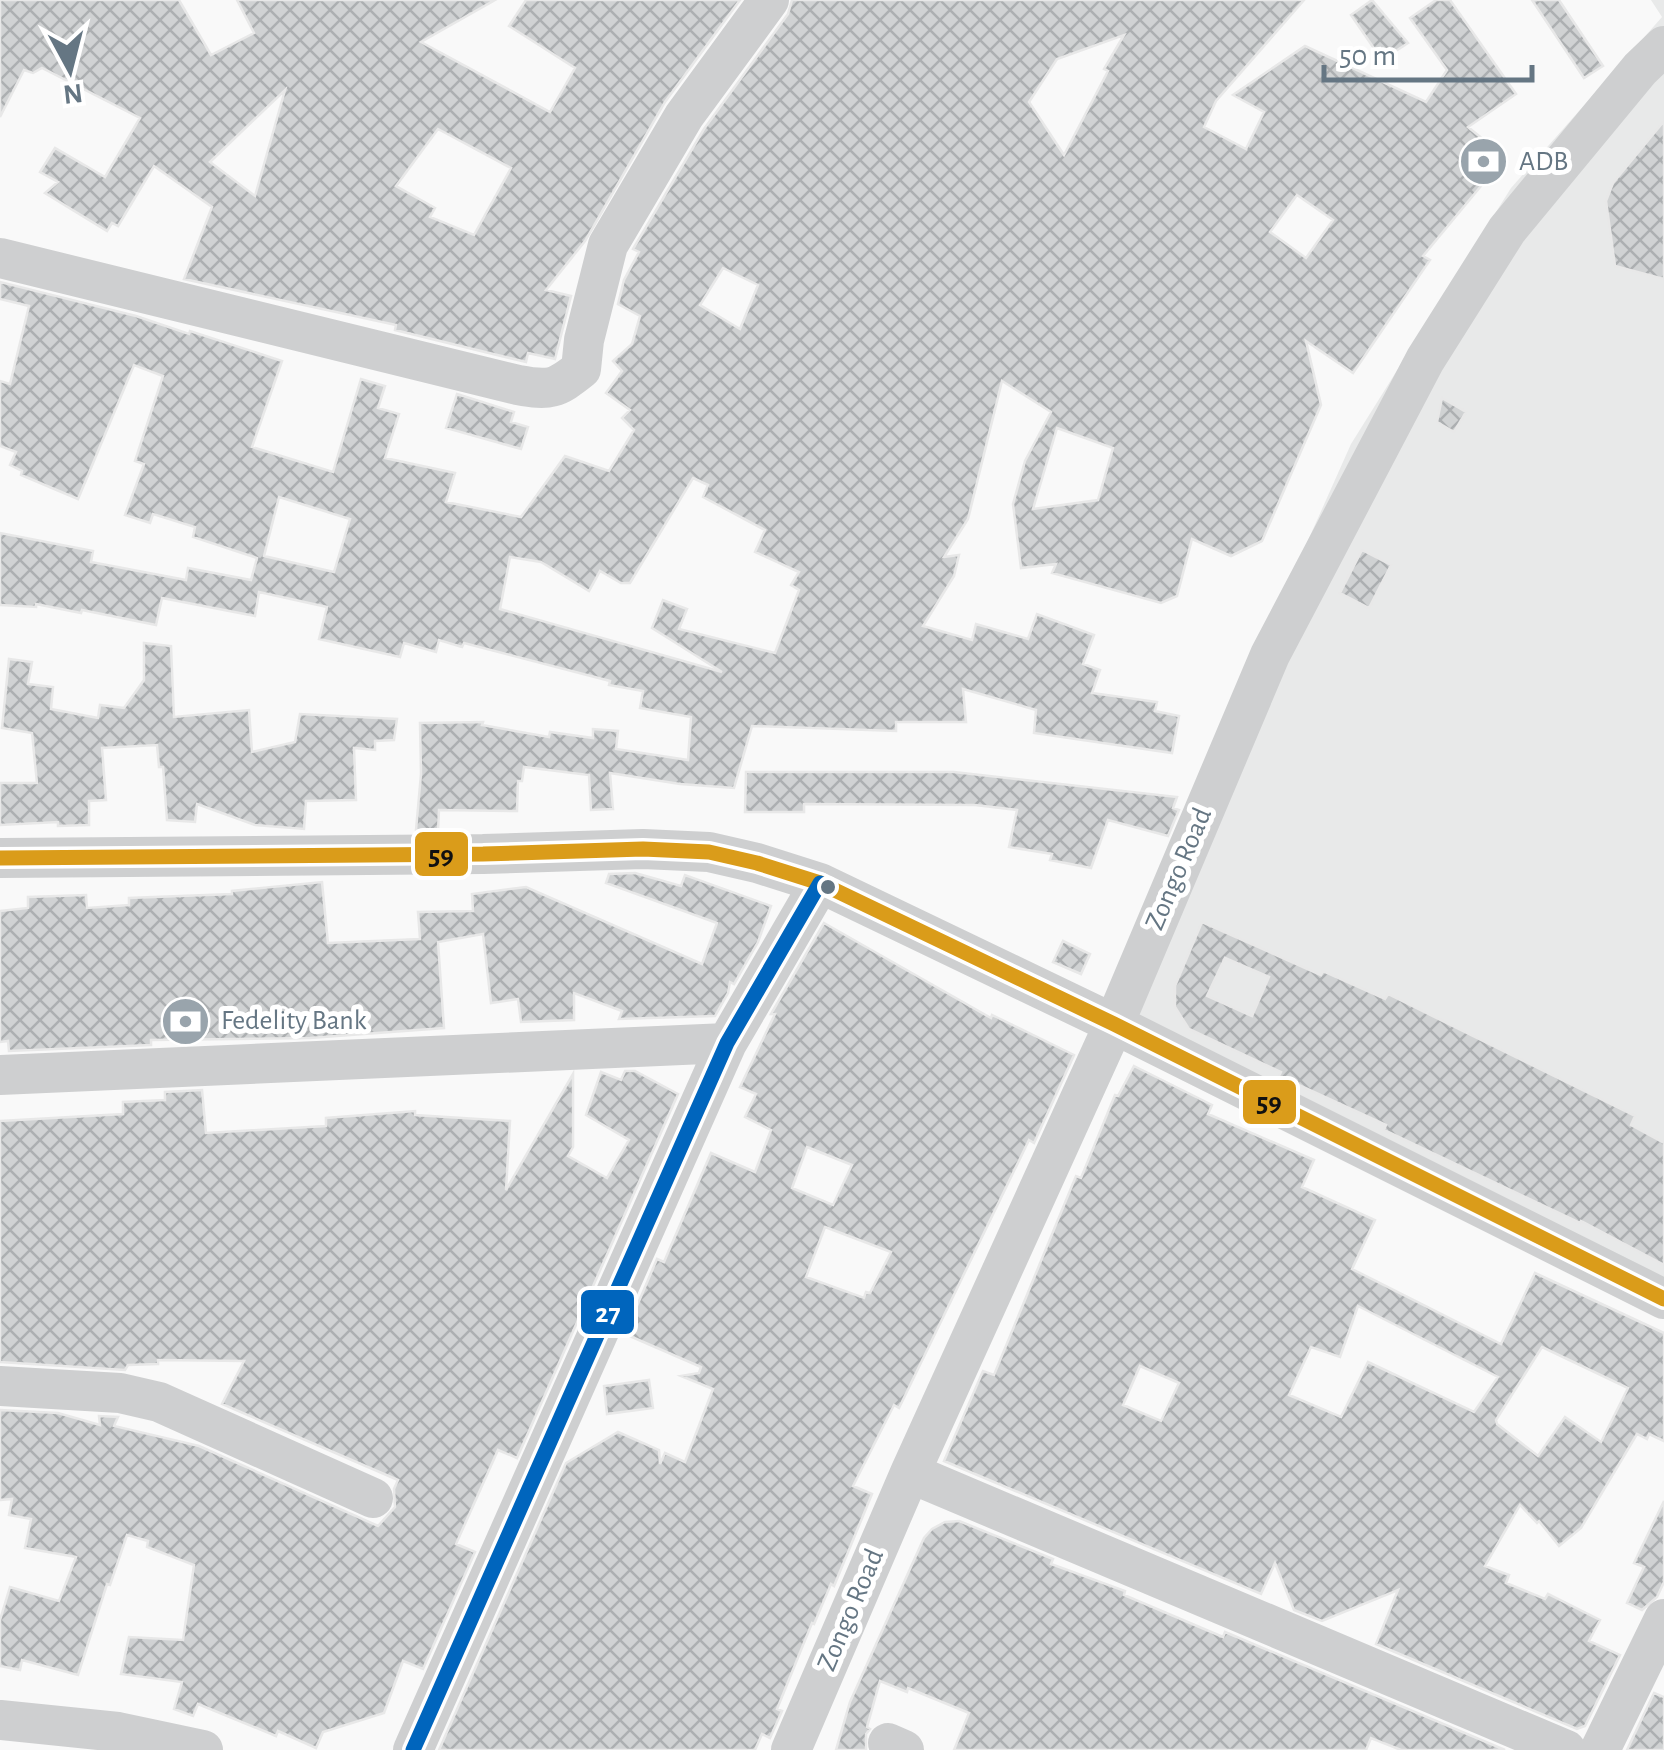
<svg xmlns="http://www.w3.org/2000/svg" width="1664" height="1750" font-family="'Alegreya Sans',sans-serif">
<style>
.built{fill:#e8e9e9}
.building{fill:url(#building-cross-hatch);stroke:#e8e8e8;stroke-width:2.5;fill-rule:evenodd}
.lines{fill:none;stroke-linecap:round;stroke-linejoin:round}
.minor{stroke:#cecfd0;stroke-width:40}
.bus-1-casing{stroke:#fff;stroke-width:22}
.bus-2-casing{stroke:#fff;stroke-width:22}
.bus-1{stroke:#da9c1a;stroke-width:15}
.bus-2{stroke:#0065bd;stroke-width:15}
.bus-dot{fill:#657683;stroke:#fff;stroke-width:4}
.labels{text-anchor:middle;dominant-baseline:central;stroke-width:10;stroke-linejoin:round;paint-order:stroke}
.poi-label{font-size:28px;fill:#657683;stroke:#fff;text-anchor:start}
.street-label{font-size:28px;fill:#657683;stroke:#fff}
.line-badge{stroke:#fff;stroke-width:4}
.badge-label{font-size:28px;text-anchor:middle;font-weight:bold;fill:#fff}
.pale-badge-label{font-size:28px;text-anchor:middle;font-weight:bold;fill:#111}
</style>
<defs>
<pattern id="building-cross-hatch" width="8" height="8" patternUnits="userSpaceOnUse" patternTransform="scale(2.5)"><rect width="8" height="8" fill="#d0d2d3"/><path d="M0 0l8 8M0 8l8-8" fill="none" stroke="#acafb1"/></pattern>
</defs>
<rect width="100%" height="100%" fill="#f9f9f9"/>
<path class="built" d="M1651,0H1664V1311L1091,1027L1351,444L1511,188L1662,17Z"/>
<path class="building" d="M0,0H179L211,55L254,33L237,0H495L421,42L550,112L575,68L509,26L526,0H740L665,102L585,241L546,290L571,296L555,359L528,353L526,362L395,330L396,325L184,279L212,207L154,166L118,226L112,223L107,231L45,193L58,182L40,172L55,148L105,177L140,118L42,68L33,73L24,70L0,117ZM285,90L255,196L210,162ZM438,129L511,168L474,235L430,217L435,208L396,186Z
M792,0H1304L1216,101L1204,127L1246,149L1264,112L1233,95L1305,46L1426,102L1447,70L1410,18L1436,0H1450L1516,94L1468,127L1505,157L1423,256L1430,260L1353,373L1306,341L1321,405L1262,541L1231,556L1192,539L1177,596L1161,603L1052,573L1056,564L1021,568L1013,504L1025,461L1051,412L1002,381L968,519L944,557L959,555L954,576L923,626L972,640L976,624L1028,639L1037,614L1094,635L1083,664L1100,670L1092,693L1157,702L1155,711L1179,716L1172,753L1034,733L1036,710L963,689L966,722H896V731L752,726L734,788L680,784L610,773L613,809L591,810L589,775L524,767L522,781H518L517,811L439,810L438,831L416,830L421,774L420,723L483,722L482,725L549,737L550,732L593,738V729L618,731L616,749L688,760L691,717L640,708L643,691L609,685L610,681L464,643L462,647L439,640L436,652L404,643L400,657L319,639L327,607L259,592L255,616L162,598L156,625L82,610L81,613L36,604V607L0,605V533L93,551L91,562L186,580L188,568L251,580L257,558L193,537L195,527L153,514L150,523L125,515L144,464L135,461L163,376L134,365L78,499L21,475L22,471L10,465L16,452L0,446V381L10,384L29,306L0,299V282L136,316L189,334L190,331L282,361L252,447L333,472L361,379L385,386L378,408L399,414L385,458L455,473L446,502L521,517L565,456L609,471L634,430L622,418L630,410L606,393L622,371L613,361L632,344L640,316L618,304L624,280L639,252L633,249L704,129L788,14ZM1124,35L1104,69L1108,71L1064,155L1029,102L1057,59ZM1297,195L1333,220L1306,258L1270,232ZM723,268L758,285L740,329L700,305ZM1057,428L1113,448L1098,500L1033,509ZM693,478L708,485L703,497L765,530L755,552L799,572L791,585L799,590L775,653L679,629L687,609L663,600L652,628L722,672L500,609L510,557L541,562L589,591L600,571L621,583H630ZM279,497L350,519L334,572L264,556Z
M1372,0L1408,43L1382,60L1351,15Z
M1532,0H1559L1603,66L1584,78Z
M1664,121V279L1615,266L1606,201L1613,183Z
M457,394L514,412L511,422L528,427L521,449L446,428Z
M1442,398L1466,412L1454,432L1437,422Z
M1362,550L1391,565L1369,608L1340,593Z
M144,643L171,646L174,717L249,710L252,752L295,742L300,714L397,719L394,740L375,741V750L354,748L356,800L306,801L304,829L255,825L197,804L195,822L167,820L163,767H159L157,745L102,748L106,800L89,801V825L58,826V822L0,825V783H37L32,733L2,728L9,659L32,662L28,684L53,687L51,709L98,718L100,705L124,708L144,680Z
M746,772H954L1177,797L1173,808L1179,810L1168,836L1108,820L1091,868L1050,860L1052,854L1009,847L1017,810L975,805L804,804V812H745Z
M635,873L681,886L685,875L771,906L758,942L734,984L730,982L728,993L715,1016L619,1019L622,1011L574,993V1020L521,1022L518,999L491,1003L483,934L438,942L444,1028L310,1038L151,1040V1045L9,1051L8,1041L0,1042V911L28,908V897L86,895L87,908L129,905V898L232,894V891L322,882L328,943L420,939L418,912L473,911L472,894L526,887L702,964L717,923L606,883L609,874Z
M1202,922L1321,975L1323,971L1385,999L1388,994L1635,1116L1631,1125L1664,1143V1265L1581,1221L1580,1223L1384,1130L1386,1125L1279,1076L1281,1072L1189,1029L1175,1007V986ZM1225,958L1269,977L1252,1016L1207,996Z
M824,923L991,1018L992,1015L1074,1055L1034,1143L1029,1140L899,1408L894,1405L853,1486L872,1494L834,1586L831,1584L814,1624L812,1623L777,1709L782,1711L770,1738L762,1734L755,1750H439L566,1463L618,1432L659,1450L660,1464L665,1453L685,1462L713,1389L681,1376L699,1373L701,1367L625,1334L657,1259L664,1262L711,1153L755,1172L771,1130L745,1117L756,1094L740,1087L775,1014H771ZM807,1147L852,1165L833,1205L792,1188ZM825,1227L891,1252L870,1293L866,1292L864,1298L806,1277Z
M1063,941L1090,954L1081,974L1053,962Z
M1134,1066L1212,1105L1208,1114L1314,1160L1302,1187L1375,1220L1352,1269L1501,1344L1535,1273L1664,1333V1441L1649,1434L1647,1439L1637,1434L1581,1528L1559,1546L1539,1521L1537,1523L1520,1505L1485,1566L1509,1575L1506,1583L1545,1599L1548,1594L1600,1620L1589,1641L1620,1655L1585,1726L1577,1729L1376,1644L1398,1590L1322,1621L1294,1610L1275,1563L1261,1594L944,1461L983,1371L994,1375L1076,1176L1081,1178L1115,1095L1118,1096ZM1358,1306L1498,1377L1474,1412L1368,1362L1341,1417L1289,1395L1311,1347L1340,1357ZM1542,1347L1628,1388L1601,1442L1565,1417L1538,1456L1497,1424L1496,1420ZM1140,1366L1179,1383L1161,1421L1123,1405Z
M625,1071H635L678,1094L517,1458L498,1450L456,1544L475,1552L423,1669L403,1661L384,1713L323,1732L316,1748L278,1731L276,1736L198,1704L193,1716L174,1709L182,1682L121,1674L129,1637L183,1640L194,1565L147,1547L148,1541L127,1535L110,1585L107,1584L78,1675L22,1660L20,1670L0,1666V1620L10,1587L59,1601L76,1557L25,1548L31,1519L9,1515L12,1499L0,1500V1410L58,1413L100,1425L99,1416L118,1417L114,1426L199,1446L378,1526L395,1507L394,1489L398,1480L222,1404L244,1361L158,1360V1364L128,1365L125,1370L0,1362V1121L123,1114V1102L165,1100V1092L202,1090L206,1133L326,1126V1118L415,1111V1115L510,1121L506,1190L573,1074V1147L568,1156L607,1178L629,1140L586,1115L601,1072L621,1080Z
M649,1380L653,1408L607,1414L604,1386Z
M1664,1501V1582L1657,1597L1642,1610L1627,1603L1644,1567L1634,1563Z
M959,1521L1053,1559L1051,1564L1125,1591L1124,1595L1223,1637L1225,1632L1505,1750H1401L1371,1738L1366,1750H954L969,1713L908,1688L907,1692L880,1681L867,1727L870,1729L866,1734V1750H836L850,1702L924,1538L932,1529L945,1522Z
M1654,1693L1664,1697V1750H1627Z"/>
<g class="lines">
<path class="minor" d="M0,258L518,385C550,391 556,389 581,369L584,340L608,245L684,116L769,0
M0,858L483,854L643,849L709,852L757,863L820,883L1114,1024L1664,1299
M0,1075L727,1043
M0,1386L120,1393L159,1402L373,1498
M910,1473L1566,1750
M0,1720L118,1732L203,1750
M888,1743L904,1750
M413,1750L727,1043L820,883
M791,1750L910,1473L1114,1024L1270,655L1425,360L1507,230L1640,69L1664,46
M1600,1750L1664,1619"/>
<defs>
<path id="bus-1" d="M0,858L483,854L643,849L709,852L757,863L820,883L1114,1024L1664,1299"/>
<path id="bus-2" d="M413,1750L727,1043L820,883"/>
</defs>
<use href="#bus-1" class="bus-1-casing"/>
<use href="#bus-2" class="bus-2-casing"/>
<use href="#bus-1" class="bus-1"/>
<use href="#bus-2" class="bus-2"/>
</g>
<defs>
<symbol id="bank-disc" viewBox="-11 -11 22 22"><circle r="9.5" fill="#99a4ac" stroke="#fff"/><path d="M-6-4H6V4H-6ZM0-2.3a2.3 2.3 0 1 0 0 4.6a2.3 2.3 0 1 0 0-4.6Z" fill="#fff"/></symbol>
</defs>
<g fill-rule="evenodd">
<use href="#bank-disc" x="1456" y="134" width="55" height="55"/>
<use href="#bank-disc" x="158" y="994" width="55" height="55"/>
</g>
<circle class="bus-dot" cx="828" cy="887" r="9"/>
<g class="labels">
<g class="poi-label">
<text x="1519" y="162">ADB</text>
<text x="221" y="1021">Fedelity Bank</text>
</g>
<g class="street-label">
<text transform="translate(1179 869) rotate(-67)">Zongo Road</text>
<text transform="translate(851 1610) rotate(-67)">Zongo Road</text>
</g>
</g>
<g class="line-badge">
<rect x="413" y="830" width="57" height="48" rx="10" fill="#da9c1a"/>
<rect x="1241" y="1078" width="57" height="48" rx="10" fill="#da9c1a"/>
<rect x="579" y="1288" width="57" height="48" rx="10" fill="#0065bd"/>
</g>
<g class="badge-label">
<text x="608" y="1322">27</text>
</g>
<g class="pale-badge-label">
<text x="441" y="864">59</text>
<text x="1269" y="1111">59</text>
</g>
<g transform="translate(70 70) rotate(173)" stroke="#ffffff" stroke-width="8" paint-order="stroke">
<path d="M0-8L18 38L0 25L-18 38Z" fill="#657683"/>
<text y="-15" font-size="28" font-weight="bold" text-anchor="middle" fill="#657683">N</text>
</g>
<path d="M1324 65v15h208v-15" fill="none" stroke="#657683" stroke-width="5"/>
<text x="1339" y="65" font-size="30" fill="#657683" stroke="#ffffff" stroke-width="8" paint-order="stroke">50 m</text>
</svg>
